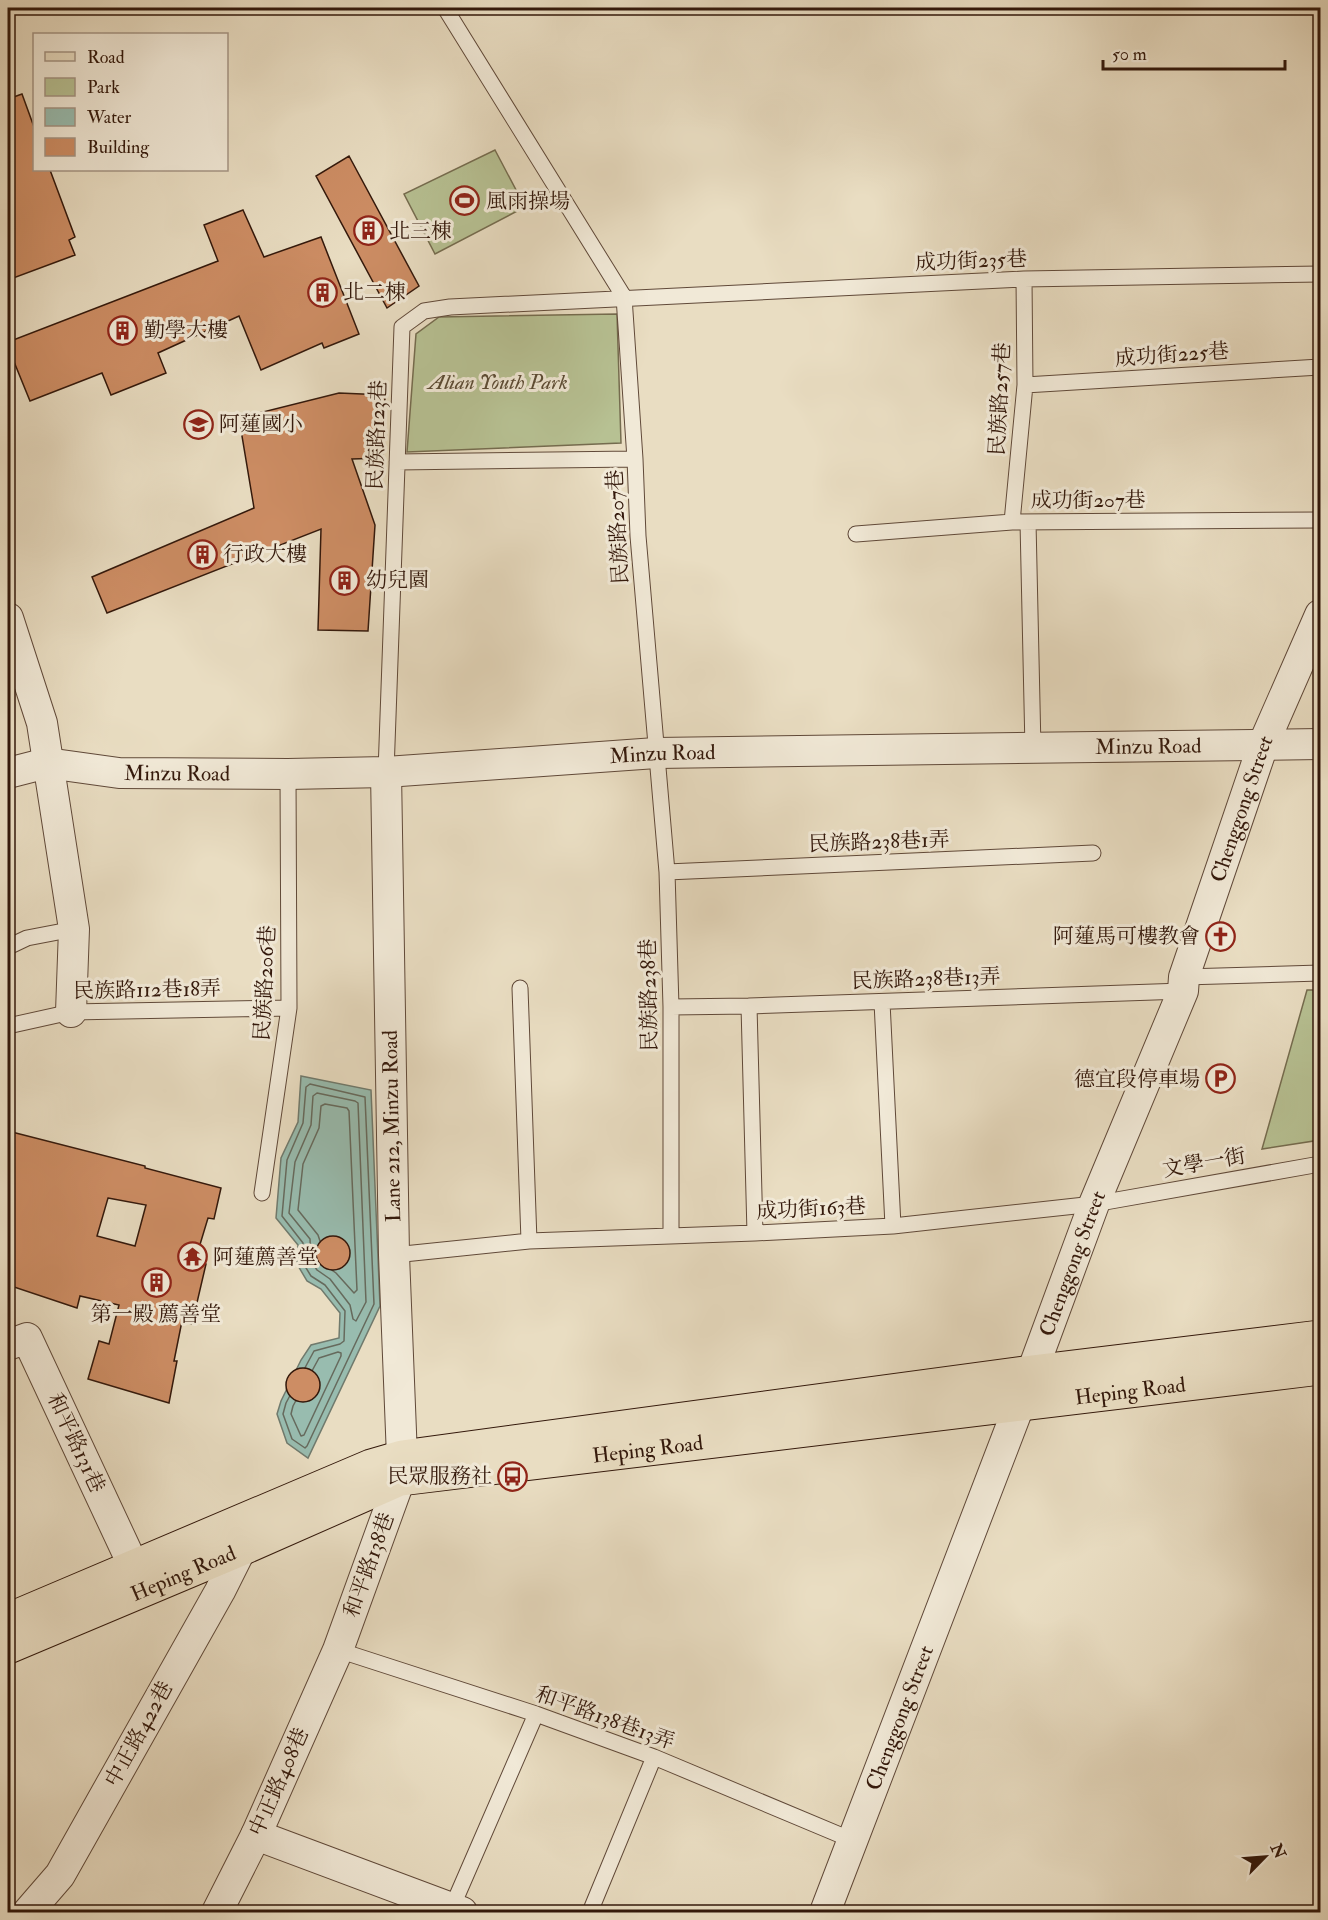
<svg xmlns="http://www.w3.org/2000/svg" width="1328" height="1920" font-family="'IM FELL Double Pica','Noto Serif TC',serif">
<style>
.green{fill:#b7c193;stroke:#756c4f;stroke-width:1.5}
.water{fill:#98bcaf;stroke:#707a6d;stroke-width:1.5}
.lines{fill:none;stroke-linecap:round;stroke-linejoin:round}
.shore{stroke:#666a5d;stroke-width:1.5}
.building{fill:#cd8d64;stroke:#33180b;stroke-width:1.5;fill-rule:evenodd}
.service-casing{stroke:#604939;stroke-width:17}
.minor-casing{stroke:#604939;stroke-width:32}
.primary-casing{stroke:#33180b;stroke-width:35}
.service{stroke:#f1e9d7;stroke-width:15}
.minor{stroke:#f1e9d7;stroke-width:30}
.primary{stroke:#e9ddc2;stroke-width:33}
.labels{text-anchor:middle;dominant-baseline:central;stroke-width:6;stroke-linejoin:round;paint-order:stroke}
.poi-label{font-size:21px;fill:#33180b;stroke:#f1e9d7;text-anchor:start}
.street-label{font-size:21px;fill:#33180b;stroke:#f1e9d7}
.park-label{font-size:21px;font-style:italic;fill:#5b4b34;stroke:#f1e9d7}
</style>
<rect width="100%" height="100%" fill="#e9ddc2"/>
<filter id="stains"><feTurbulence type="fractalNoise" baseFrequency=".00333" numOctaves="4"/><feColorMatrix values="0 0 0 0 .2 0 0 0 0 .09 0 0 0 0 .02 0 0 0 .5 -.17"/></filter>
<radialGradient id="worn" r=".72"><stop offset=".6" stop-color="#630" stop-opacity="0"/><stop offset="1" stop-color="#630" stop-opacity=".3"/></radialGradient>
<path class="green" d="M495,150L525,207L435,254L404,194Z
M617,314L621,443L407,452L416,334L439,317Z
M1307,990H1320V1140L1262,1149Z"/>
<path class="water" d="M301,1076L371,1090L380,1306L308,1458L287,1443L277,1414L281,1401L301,1360L311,1345L339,1338L340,1313L321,1289L307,1281L297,1264L298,1245L276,1218L281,1158L298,1122Z"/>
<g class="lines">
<path class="shore" d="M310,1084L365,1097L374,1304L307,1446L305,1448L292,1439L283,1414L286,1403L314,1351L340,1344L344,1341L345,1311L325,1285L311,1276L303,1263V1243L282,1216L287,1160L303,1123L306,1087Z
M317,1093L355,1101L358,1103L366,1302L356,1321L353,1319L350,1305L330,1279L317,1270L311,1261L310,1239L289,1213L295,1162L311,1125L313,1096Z
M325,1104L347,1108L349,1111L357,1290L354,1293L336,1273L323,1264L320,1258L321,1244L318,1235L298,1210L303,1164L319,1128L321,1106Z
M338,1352L341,1353V1356L304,1435L301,1436L291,1414L293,1406L319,1358Z"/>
</g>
<path class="building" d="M22,94L34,127V170H50L75,237L69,240L75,255L8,280V99Z
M349,156L419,286L387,308L316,176Z
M243,210L264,257L321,237L359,334L324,348L322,343L261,370L239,316L158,353L166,373L111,395L102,373L30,401L8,347V342L218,261L204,225Z
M339,393L385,395L383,458L352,459L375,525L368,631L318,630L321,529L107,613L92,577L254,508L239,418Z
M8,1131L145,1166V1168L221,1188L214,1219L208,1218L195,1261L206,1264L192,1324L182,1321L174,1361H177L169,1403L88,1379L99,1341L109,1344L119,1305L80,1296L77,1308L8,1285ZM108,1198L146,1205L135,1246L97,1236Z
M316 1253a17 17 0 1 1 34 0a17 17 0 1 1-34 0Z
M286 1385a17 17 0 1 1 34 0a17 17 0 1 1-34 0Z"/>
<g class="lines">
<defs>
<path id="service" d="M445,8L624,297L635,459L638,536L667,872L671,1007V1236
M1025,385L1320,367
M397,462L635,459
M1012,522L1025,385L1024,279
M1028,522L1033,749
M856,534L1012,522L1320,520
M386,772L402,327L424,311L450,307L1024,279L1320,274
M667,872L1093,853
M8,947L27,938L74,929
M1184,977L1320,973
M520,988L529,1241
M882,1002L893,1226
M749,1006L755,1233
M671,1007L749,1006L1183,991
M8,1026L71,1012L289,1008
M262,1193L289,1008L288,774
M394,1255L529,1241L755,1233L893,1226L1094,1204L1320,1164
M338,1650L536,1714L654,1757L852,1840
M450,1912L536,1714
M590,1912L654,1757"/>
<g id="minor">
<path d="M8,618L42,723L74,929L71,1012"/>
<path id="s1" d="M8,773L47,763L119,773L288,774L386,772L656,753L1320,744"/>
<path d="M8,1345L27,1338L134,1567"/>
<path d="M256,1835L462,1912"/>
<path d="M28,1912L60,1875L220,1591L241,1549"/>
<path d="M217,1912L256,1835L338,1650L400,1479L402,1457L394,1255L386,772"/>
<path id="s2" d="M825,1912L1032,1372L1094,1204L1183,991L1184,977L1263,745L1320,615"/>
</g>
<g id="primary">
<path d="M8,1620L371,1466L402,1457L1032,1372L1320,1337"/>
<path id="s3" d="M8,1647L241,1549L400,1479L1320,1368"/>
</g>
</defs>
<use href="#service" class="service-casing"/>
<use href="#minor" class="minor-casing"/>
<use href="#primary" class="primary-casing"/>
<use href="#service" class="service"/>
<use href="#minor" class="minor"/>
<use href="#primary" class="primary"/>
</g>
<defs>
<symbol id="stadium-ring" viewBox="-11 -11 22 22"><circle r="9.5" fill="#f1e9d7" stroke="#8f2418" stroke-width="1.5"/><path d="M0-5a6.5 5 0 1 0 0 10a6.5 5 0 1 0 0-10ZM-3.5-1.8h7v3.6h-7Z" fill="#8f2418"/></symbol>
<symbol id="building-ring" viewBox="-11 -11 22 22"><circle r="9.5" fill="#f1e9d7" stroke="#8f2418" stroke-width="1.5"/><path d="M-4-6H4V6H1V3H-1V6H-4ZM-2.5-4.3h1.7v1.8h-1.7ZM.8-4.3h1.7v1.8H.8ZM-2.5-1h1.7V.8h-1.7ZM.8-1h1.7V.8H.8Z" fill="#8f2418"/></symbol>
<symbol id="school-ring" viewBox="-11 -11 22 22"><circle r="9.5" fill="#f1e9d7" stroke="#8f2418" stroke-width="1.5"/><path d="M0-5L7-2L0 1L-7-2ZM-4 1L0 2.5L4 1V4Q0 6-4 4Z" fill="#8f2418"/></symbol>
<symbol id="church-ring" viewBox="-11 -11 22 22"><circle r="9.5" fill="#f1e9d7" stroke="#8f2418" stroke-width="1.5"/><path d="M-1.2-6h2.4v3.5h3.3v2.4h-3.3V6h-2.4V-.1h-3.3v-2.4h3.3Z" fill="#8f2418"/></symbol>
<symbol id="parking-ring" viewBox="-11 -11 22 22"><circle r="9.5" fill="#f1e9d7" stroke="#8f2418" stroke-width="1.5"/><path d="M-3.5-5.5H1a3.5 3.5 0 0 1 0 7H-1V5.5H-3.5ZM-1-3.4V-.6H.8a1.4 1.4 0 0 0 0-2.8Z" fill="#8f2418"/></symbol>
<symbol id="temple-ring" viewBox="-11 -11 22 22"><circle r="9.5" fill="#f1e9d7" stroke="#8f2418" stroke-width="1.5"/><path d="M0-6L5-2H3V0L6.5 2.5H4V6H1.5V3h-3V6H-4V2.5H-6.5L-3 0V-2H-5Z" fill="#8f2418"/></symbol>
<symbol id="bus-ring" viewBox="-11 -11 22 22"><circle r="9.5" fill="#f1e9d7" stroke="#8f2418" stroke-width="1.5"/><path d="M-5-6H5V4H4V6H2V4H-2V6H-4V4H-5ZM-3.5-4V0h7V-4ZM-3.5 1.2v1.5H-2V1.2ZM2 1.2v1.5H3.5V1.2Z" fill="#8f2418"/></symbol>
</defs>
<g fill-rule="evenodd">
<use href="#stadium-ring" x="448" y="184" width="33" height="33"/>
<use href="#building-ring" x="352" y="214" width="33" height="33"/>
<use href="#building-ring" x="306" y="276" width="33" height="33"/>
<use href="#building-ring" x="106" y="314" width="33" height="33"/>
<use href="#school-ring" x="182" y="408" width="33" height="33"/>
<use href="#building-ring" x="186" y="538" width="33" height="33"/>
<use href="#building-ring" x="328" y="564" width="33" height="33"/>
<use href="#church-ring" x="1204" y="920" width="33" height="33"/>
<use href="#parking-ring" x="1204" y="1062" width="33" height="33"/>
<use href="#temple-ring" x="176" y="1240" width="33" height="33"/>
<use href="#building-ring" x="140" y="1266" width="33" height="33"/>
<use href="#bus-ring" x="496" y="1460" width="33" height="33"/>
</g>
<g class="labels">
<g class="poi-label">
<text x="486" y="201">風雨操場</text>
<text x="389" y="231">北三棟</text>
<text x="343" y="292">北二棟</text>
<text x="144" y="330">勤學大樓</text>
<text x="219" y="424">阿蓮國小</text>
<text x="223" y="554">行政大樓</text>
<text x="366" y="580">幼兒園</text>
<text x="1200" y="936" text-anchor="end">阿蓮馬可樓教會</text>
<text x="1200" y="1079" text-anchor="end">德宜段停車場</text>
<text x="213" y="1257">阿蓮薦善堂</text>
<text x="156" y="1314" text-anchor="middle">第一殿 薦善堂</text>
<text x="492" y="1476" text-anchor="end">民眾服務社</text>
</g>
<g class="street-label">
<text transform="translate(971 261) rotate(-2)">成功街235巷</text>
<text transform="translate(1172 355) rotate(-4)">成功街225巷</text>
<text transform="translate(1000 399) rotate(-87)">民族路257巷</text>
<text transform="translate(377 435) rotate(-88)">民族路123巷</text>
<text x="1088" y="500">成功街207巷</text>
<text transform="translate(618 527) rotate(-93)">民族路207巷</text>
<text stroke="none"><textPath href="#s1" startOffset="1143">Minzu Road</textPath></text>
<text stroke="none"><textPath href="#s1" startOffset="657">Minzu Road</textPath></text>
<text stroke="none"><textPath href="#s1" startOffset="171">Minzu Road</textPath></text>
<text stroke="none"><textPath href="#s2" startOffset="1180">Chenggong Street</textPath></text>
<text transform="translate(879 842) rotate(-2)">民族路238巷1弄</text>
<text transform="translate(926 979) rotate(-2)">民族路238巷13弄</text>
<text transform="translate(265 983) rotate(-87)">民族路206巷</text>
<text transform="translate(147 990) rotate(-1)">民族路112巷18弄</text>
<text transform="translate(649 995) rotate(-91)">民族路238巷</text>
<text transform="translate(392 1126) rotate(-91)">Lane 212, Minzu Road</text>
<text transform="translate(1204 1163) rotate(-10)">文學一街</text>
<text transform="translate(811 1209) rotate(-3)">成功街163巷</text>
<text stroke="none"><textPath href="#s2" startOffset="694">Chenggong Street</textPath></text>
<text stroke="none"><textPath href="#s3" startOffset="1162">Heping Road</textPath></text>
<text transform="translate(76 1443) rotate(65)">和平路131巷</text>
<text stroke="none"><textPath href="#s3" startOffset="676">Heping Road</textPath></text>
<text transform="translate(369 1565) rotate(-70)">和平路138巷</text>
<text stroke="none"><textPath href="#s3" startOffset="190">Heping Road</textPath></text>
<text stroke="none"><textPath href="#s2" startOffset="208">Chenggong Street</textPath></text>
<text transform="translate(605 1718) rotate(20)">和平路138巷13弄</text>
<text transform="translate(139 1734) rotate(-61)">中正路422巷</text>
<text transform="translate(279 1782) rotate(-66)">中正路408巷</text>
</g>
<g class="park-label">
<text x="498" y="382">Alian Youth Park</text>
</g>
</g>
<rect width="1328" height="1920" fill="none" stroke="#e9ddc2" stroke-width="30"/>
<rect x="9" y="9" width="1310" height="1902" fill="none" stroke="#33180b" stroke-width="3"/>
<rect x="15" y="15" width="1298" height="1890" fill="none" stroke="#33180b" stroke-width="1.5"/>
<rect x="33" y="33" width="195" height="138" fill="#f1e9d7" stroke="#a59585" stroke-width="1.5"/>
<rect x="45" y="52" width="30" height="9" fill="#e9ddc2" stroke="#a59585" stroke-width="1.5"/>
<text x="87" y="63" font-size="18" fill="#33180b">Road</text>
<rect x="45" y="78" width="30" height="18" fill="#b7c193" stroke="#a59585" stroke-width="1.5"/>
<text x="87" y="93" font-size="18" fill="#33180b">Park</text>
<rect x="45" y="108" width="30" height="18" fill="#98bcaf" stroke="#a59585" stroke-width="1.5"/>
<text x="87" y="123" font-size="18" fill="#33180b">Water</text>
<rect x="45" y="138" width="30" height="18" fill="#cd8d64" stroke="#a59585" stroke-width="1.5"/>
<text x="87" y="153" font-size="18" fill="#33180b">Building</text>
<g transform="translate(1265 1857) rotate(65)" stroke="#f1e9d7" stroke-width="4.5" paint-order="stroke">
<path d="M0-4.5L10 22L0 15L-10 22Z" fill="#33180b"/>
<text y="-9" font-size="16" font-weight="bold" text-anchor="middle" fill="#33180b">N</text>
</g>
<path d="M1103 60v9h182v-9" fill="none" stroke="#33180b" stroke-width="3"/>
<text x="1112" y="60" font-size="18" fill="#33180b" stroke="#f1e9d7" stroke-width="4.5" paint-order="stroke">50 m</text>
<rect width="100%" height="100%" filter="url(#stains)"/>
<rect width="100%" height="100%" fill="url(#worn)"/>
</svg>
